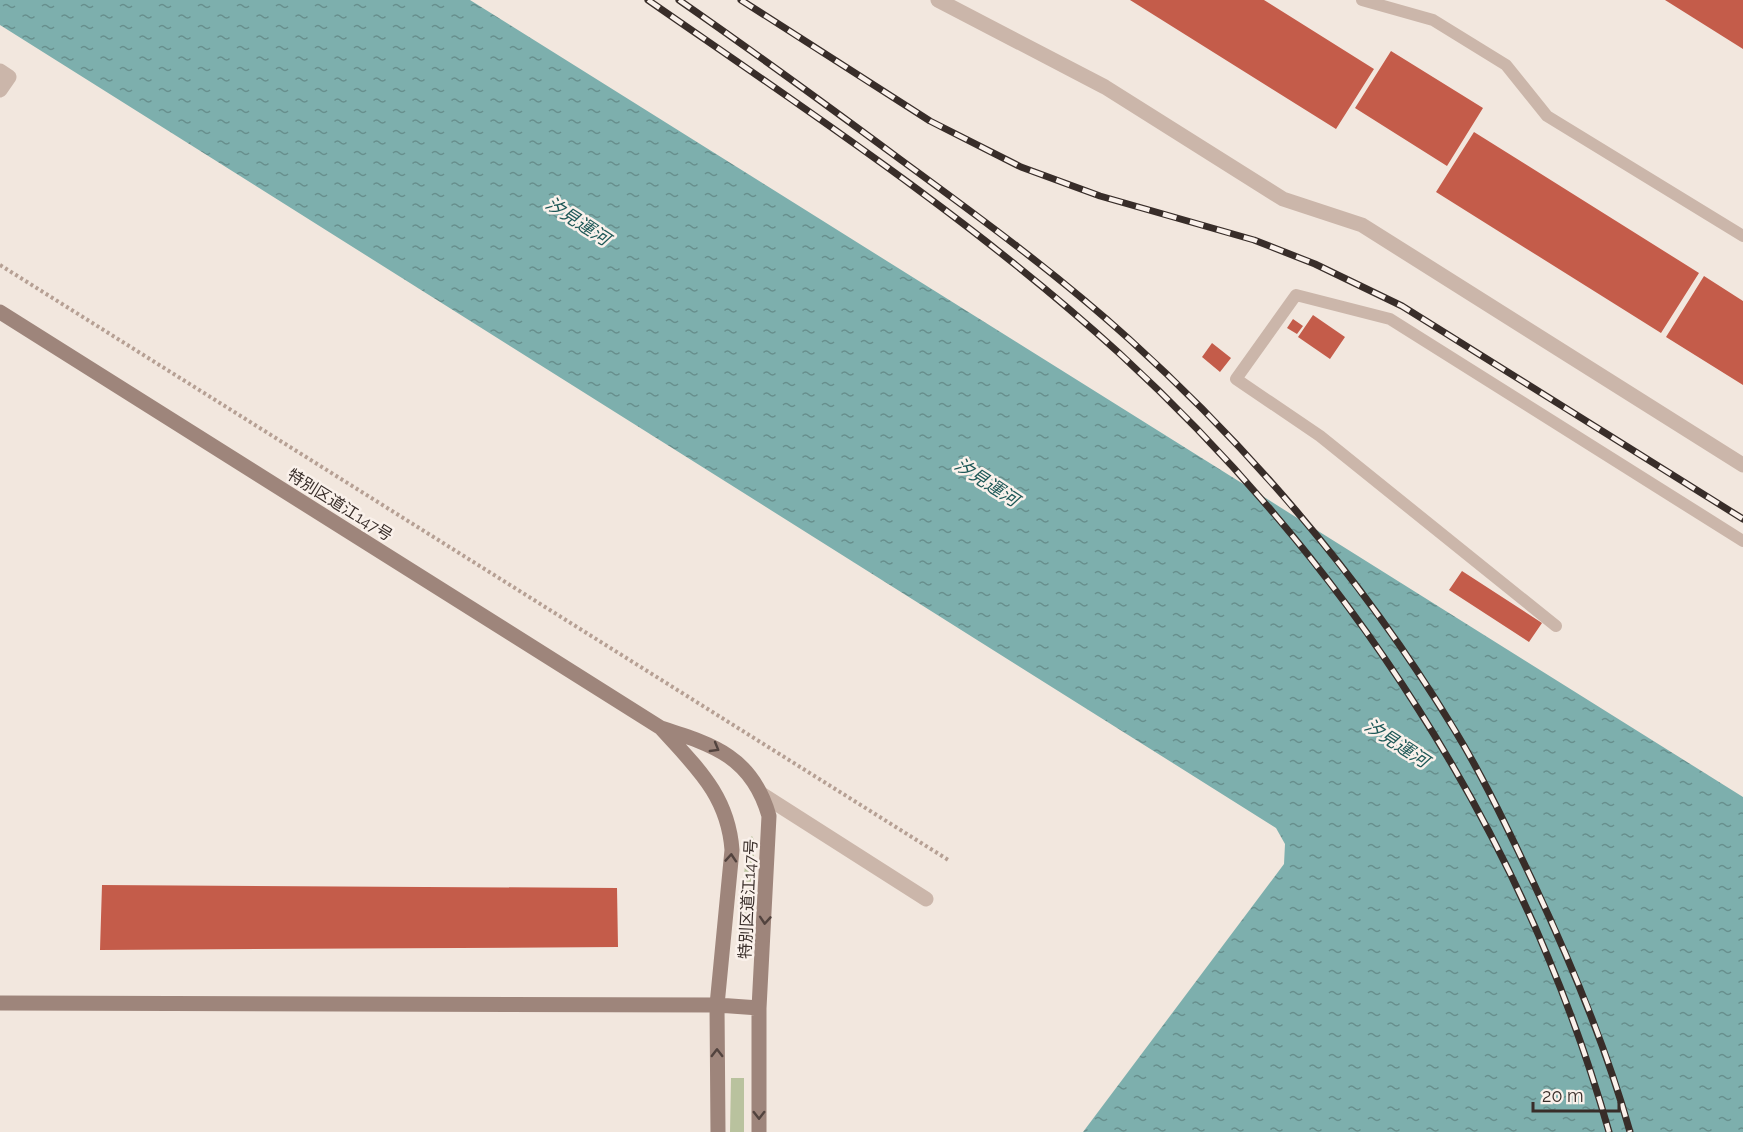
<svg xmlns="http://www.w3.org/2000/svg" width="1743" height="1132" font-family="Raleway,'Noto Sans JP',sans-serif">
<style>
.grass{fill:#b9c29e}
.water{fill:url(#water-ripples)}
.building{fill:#c45c4a}
.lines{fill:none;stroke-linecap:round;stroke-linejoin:round}
.path{stroke:#b6a094;stroke-width:4;stroke-dasharray:3 3;stroke-linecap:butt}
.lane{stroke:#cbb6aa;stroke-width:12}
.street{stroke:#cbb6aa;stroke-width:15}
.secondary{stroke:#9e857b;stroke-width:15}
.rail-casing{stroke:#382d29;stroke-width:7}
.rail{stroke:#faf1eb;stroke-width:4.5;stroke-dasharray:14;stroke-linecap:butt}
.oneway{stroke:#52433e}
.labels{text-anchor:middle;dominant-baseline:central;stroke-width:5;stroke-linejoin:round;paint-order:stroke}
.street-label{font-size:16px;fill:#382d29;stroke:#faf1eb}
.water-label{font-size:18px;font-style:italic;fill:#1f5958;stroke:#faf1eb}
</style>
<defs>
<pattern id="water-ripples" width="26" height="14" patternUnits="userSpaceOnUse" patternTransform="scale(1.5)"><rect width="26" height="14" fill="#7dafad"/><path d="M2 4q2-2 4 0t4 0M15 11q2-2 4 0t4 0" fill="none" stroke="#678f8d"/></pattern>
</defs>
<rect width="100%" height="100%" fill="#f2e7de"/>
<path class="grass" d="M752,836L755,842L747,946L744,951L738,946L747,841Z
M731,1078H744V1132H730Z"/>
<path class="water" d="M0,0H470L1743,797V1132H1083L1284,864L1285,844L1276,828L0,25Z"/>
<path class="building" d="M1130,0H1264L1374,69L1336,129Z
M1665,0H1743V49Z
M1391,51L1483,108L1447,166L1355,108Z
M1474,132L1699,273L1661,333L1436,192Z
M1704,276L1743,301V385L1666,337Z
M1313,315L1345,337L1330,359L1298,337Z
M1293,319L1303,326L1297,334L1287,328Z
M1212,343L1231,358L1220,372L1202,357Z
M1462,571L1542,623L1529,642L1449,590Z
M102,885L617,888L618,947L100,950Z"/>
<g class="lines">
<path class="path" d="M0,265L950,861"/>
<path class="lane" d="M1362,0L1433,20L1506,65L1547,116L1743,236
M1556,626L1320,436L1236,379L1296,295L1390,319L1743,541"/>
<path class="street" d="M938,0L1105,87L1283,199L1362,225L1743,465
M0,71L9,77L0,90
M763,795L926,899"/>
<path class="secondary" d="M0,312L661,728C714,745 752,757 769,816L759,1008V1132
M661,728C696,767 728,795 732,850L717,1005L718,1132
M0,1003L717,1005L759,1008"/>
<defs>
<path id="rail" d="M648,0C808,111 974,221 1119,353C1348,563 1524,832 1609,1132
M679,0C754,52 828,106 901,160C979,217 1057,274 1129,339C1254,452 1366,584 1454,729C1484,778 1509,832 1534,884C1572,965 1606,1046 1630,1132
M741,0L930,121L1021,167L1100,196L1254,240L1315,264L1402,306L1743,519"/>
</defs>
<use href="#rail" class="rail-casing"/>
<use href="#rail" class="rail"/>
</g>
<defs><path id="oneway-chevron" d="M-2-3.5L2.5 0L-2 3.5" fill="none" stroke-width="1.6" stroke-linecap="round" stroke-linejoin="round" transform="scale(1.5)"/></defs>
<g class="oneway">
<use href="#oneway-chevron" transform="translate(715 748) rotate(30)"/>
<use href="#oneway-chevron" transform="translate(731 858) rotate(-86)"/>
<use href="#oneway-chevron" transform="translate(765 920) rotate(94)"/>
<use href="#oneway-chevron" transform="translate(717 1053) rotate(-90)"/>
<use href="#oneway-chevron" transform="translate(759 1115) rotate(90)"/>
</g>
<g class="labels">
<g class="street-label">
<text transform="translate(340 505) rotate(32)">特別区道江147号</text>
<text transform="translate(748 899) rotate(-87)">特別区道江147号</text>
</g>
<g class="water-label">
<text transform="translate(578 221) rotate(33)">汐見運河</text>
<text transform="translate(987 482) rotate(33)">汐見運河</text>
<text transform="translate(1397 743) rotate(33)">汐見運河</text>
</g>
</g>
<path d="M1533 1102v9h86v-9" fill="none" stroke="#382d29" stroke-width="3"/>
<text x="1542" y="1102" font-size="18" fill="#382d29" stroke="#faf1eb" stroke-width="4.5" paint-order="stroke">20 m</text>
</svg>
